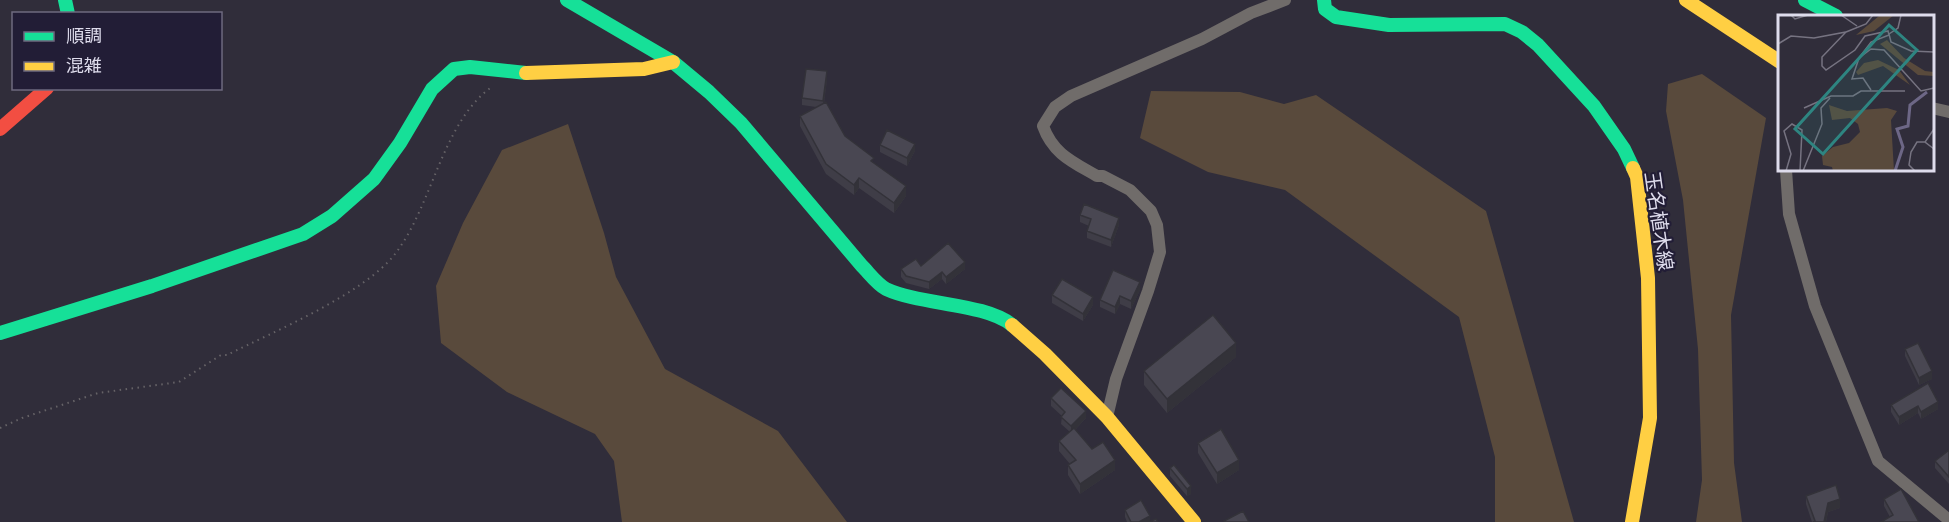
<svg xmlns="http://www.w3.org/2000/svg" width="1949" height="522" font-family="'DM Sans','Noto Sans JP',sans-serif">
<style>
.green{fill:#594a3c}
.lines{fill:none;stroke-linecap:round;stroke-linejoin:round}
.path{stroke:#666367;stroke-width:2;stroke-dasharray:1.5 4.5;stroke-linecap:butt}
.street{stroke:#706c6a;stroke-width:12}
.fast{stroke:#16e098;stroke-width:14}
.slow{stroke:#ffcf43;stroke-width:14}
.jam{stroke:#f24e42;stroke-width:14}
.wall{fill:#3f3d47}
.shaded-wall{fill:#333239}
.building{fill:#494752;stroke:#333239;stroke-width:1.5}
.labels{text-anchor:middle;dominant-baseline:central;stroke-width:4.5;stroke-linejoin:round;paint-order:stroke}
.street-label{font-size:20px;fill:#dedcec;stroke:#221d36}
.inset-river{fill:none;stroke:#6d6786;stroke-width:3}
.inset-road{fill:none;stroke:#767381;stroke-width:1.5}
.view{fill:#2e8581;fill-opacity:0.15;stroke:#2e8581;stroke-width:3}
.inset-edge{fill:none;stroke:#dedcec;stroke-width:3}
</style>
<rect width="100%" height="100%" fill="#302d3a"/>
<path class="green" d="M1702,74L1766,118L1731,315L1734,463L1742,522H1696L1702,480L1698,349L1683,200L1666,111L1668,84Z
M1151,91L1240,92L1284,104L1316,95L1486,211L1574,522H1495V457L1459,317L1285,190L1208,172L1140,138Z
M568,124L604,233L616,277L665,369L778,431L847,522H622L614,461L595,434L507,392L441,343L436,286L463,223L502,150Z"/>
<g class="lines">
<path class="path" d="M0,428L22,418L98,393L179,382L221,355H227C273,332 364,294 395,254C433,205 442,121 493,86"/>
<path class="street" d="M1932,108L1949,112
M1786,170L1789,214L1815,306L1878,461L1949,520
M1107,417L1116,379L1148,291L1160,252L1157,225L1151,211L1130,190L1103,176H1097C1073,162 1053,154 1043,126L1055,107L1071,96L1202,39L1251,13L1285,0"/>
<path class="fast" d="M65,0L68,14
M567,0L673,62L709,92L741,123L862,266C869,273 877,284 886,289C920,305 985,303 1012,325
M1324,0L1325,9L1336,17L1389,25L1505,24L1522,32L1538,45L1594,106L1624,149L1633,168
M1805,0L1836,16
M0,333L152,286L303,234L332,216L374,179L400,143L432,89L454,69L470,67L526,73"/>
<path class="slow" d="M1686,0L1780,62
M526,73L644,69L673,62
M1012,325L1045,354L1107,417L1194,522
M1632,522L1650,418L1648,278L1637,177L1633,168"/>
<path class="jam" d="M0,129L47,88"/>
</g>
<path class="wall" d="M827,79L824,103L845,136L874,163L906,196L894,213L859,188L854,195L826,174L800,126V116L816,107L802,105V98Z
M880,145L915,151L907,166L880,152Z
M1080,215L1119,225L1111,247L1087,238V231L1089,226L1080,222Z
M921,266L965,269L946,284L942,279L929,289L906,283L901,277V269Z
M1140,290L1131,309L1120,304L1115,314L1100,307V300Z
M1052,295L1093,305L1083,321L1052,303Z
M1905,349L1932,379L1919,385L1905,356Z
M1236,357L1167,413L1144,385V371Z
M1928,383L1938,409L1921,419L1918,413L1899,425L1891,412V405Z
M1051,398L1086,418L1075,430L1092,449L1115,470L1080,494L1068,475V465L1070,464L1059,451V441L1070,432L1061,424L1062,416L1051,406Z
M1198,443L1239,470L1217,484L1198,453Z
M1949,450V484L1935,468V461Z
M1174,465L1191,494L1187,496L1170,476V468Z
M1806,496L1840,508L1828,512L1826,522H1812L1806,504Z
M1884,499L1919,522L1890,517L1884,506Z
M1125,510L1150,521L1158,522H1127L1125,517Z"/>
<path class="shaded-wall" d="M827,71V79L823,108V101Z
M915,144V151L907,166V158Z
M859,178V188L854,195V185Z
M906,186V196L894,213V203Z
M1119,218V225L1111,247V240Z
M965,262V269L946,284V277Z
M942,272V279L929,289V282Z
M1140,282V290L1131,309V301Z
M1120,296V304L1115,314V307Z
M1093,297V305L1083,321V314Z
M1236,343V357L1167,413V399Z
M1932,371V379L1919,385V378Z
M1938,402V409L1921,419V412Z
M1918,406V413L1899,425V417Z
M1086,411V418L1071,434V426Z
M1115,460V470L1080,494V484Z
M1239,460V470L1217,484V473Z
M1191,486V494L1187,496V489Z
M1840,499V508L1828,512L1826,522H1824L1828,503Z
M1150,516V522H1139Z"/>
<path class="building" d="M806,69L827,71L823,101L802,98Z
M826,102L845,136L874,158L871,161L906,186L894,203L859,178L854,185L826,164L800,116Z
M887,130L915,144L907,158L880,145Z
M1084,204L1119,218L1111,240L1087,231L1091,219L1080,215Z
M948,243L965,262L946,277L942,272L929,282L906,276L901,269L916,259L921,266Z
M1113,270L1140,282L1131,301L1120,296L1115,307L1100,300Z
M1062,279L1093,297L1083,314L1052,295Z
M1213,315L1236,343L1167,399L1144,371Z
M1918,343L1932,371L1919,378L1905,349Z
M1928,383L1938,402L1921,412L1918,406L1899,417L1891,405Z
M1061,388L1086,411L1071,426L1061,417L1065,412L1051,398Z
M1074,428L1092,449L1103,442L1115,460L1080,484L1068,465L1076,460L1059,441Z
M1221,429L1239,460L1217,473L1198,443Z
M1949,450V477L1935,461Z
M1174,465L1191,486L1187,489L1170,468Z
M1836,485L1840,499L1828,503L1824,522H1813L1815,521L1806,496Z
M1901,489L1919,522H1881L1893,515L1884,499Z
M1141,500L1150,516L1139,522H1131L1125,510Z
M1243,511L1249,522H1225L1224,521Z
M1156,519L1158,522H1149Z"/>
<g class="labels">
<g class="street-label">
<text transform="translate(1659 221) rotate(82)">玉名植木線</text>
</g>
</g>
<g transform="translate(1778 15)">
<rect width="156" height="156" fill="#302d3a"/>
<path d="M116,0L96,16L78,20L101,1ZM109,25L126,43L147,56L156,57V61L140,60L102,29ZM100,45L121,55L132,70L105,51L80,60L78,57L86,48ZM51,90L69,96L109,93L119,96L113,105L116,156H55L54,152L45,150L44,141L55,132L71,128L82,117L80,109L72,103L54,105Z" fill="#594a3c"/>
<path class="inset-river" d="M117,156L125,132L119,114L130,111L132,90L149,77"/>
<path class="inset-road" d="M13,0L17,4L30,0M63,0L79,11M123,0L120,13L111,19L113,27L133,36L156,37M68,17L88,9L95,0M0,29L13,21L36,23L68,17L44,42V51L48,55L77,35L87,21L110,16L111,20L93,27L81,43L93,34L106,35L143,76L156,73M81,43L74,64L85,63L93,75M26,93L53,81H75L83,76H127M156,114L147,127L156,134M8,156L13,139L6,116L14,109L24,115L22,156M25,156L44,109L43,93L52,83M137,156L131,150L133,137L139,127H147"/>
<path class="view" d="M111,10L139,35L45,139L17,114Z"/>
<rect width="156" height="156" class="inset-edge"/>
</g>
<rect x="12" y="12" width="210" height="78" fill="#221d36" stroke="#6d697f" stroke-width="1.5"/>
<rect x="24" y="32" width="30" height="9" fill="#16e098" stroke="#6d697f" stroke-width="1.5"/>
<text x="66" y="42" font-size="18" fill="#dedcec">順調</text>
<rect x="24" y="62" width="30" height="9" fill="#ffcf43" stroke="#6d697f" stroke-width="1.5"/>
<text x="66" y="72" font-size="18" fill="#dedcec">混雑</text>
</svg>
